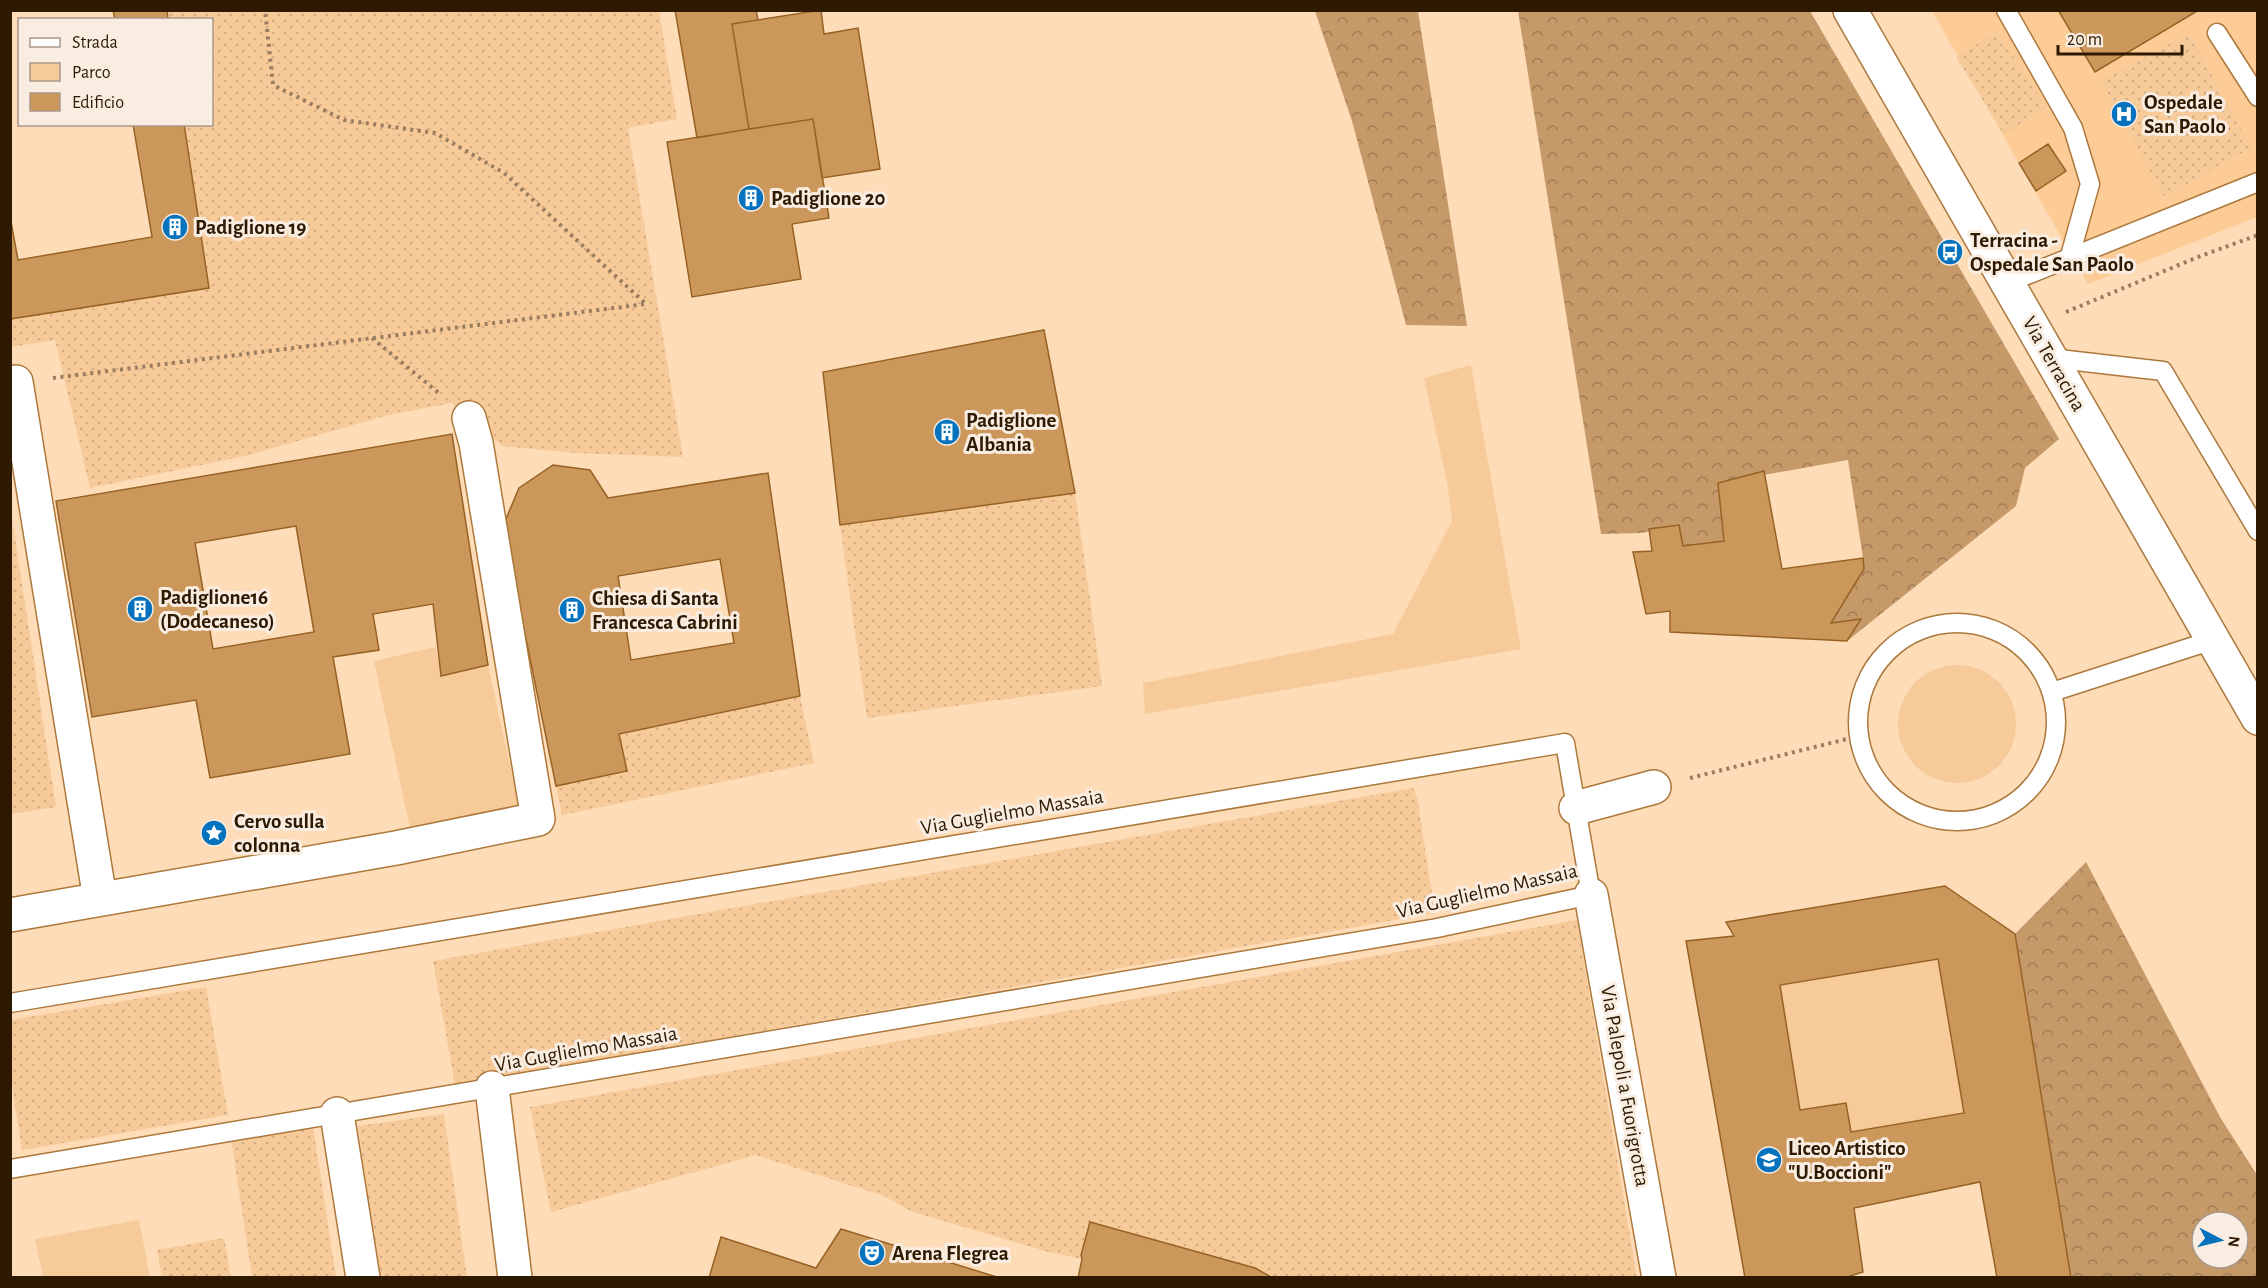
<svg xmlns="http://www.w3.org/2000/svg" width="2268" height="1288" font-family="'Alegreya Sans',sans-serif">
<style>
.built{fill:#fdcb96}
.grass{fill:url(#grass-dots)}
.forest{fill:url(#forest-crowns);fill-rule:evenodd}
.park{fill:#f7ca9a}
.building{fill:#cc975b;stroke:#966325;stroke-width:1.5;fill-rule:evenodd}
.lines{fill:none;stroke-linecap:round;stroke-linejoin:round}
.lane-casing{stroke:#ac783c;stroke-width:21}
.street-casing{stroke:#ac783c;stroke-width:36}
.secondary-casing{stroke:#ac783c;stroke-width:36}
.path{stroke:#997d5f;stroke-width:4;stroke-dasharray:3 4.5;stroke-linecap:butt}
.lane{stroke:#fff;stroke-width:18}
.street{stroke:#fff;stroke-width:33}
.secondary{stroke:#fff;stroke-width:33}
.labels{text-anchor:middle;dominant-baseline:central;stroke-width:6;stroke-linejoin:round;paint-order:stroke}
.poi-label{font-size:21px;font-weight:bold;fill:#2e1901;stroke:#f9ede2;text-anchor:start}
.street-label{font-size:21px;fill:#2e1901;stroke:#f9ede2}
</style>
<defs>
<pattern id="grass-dots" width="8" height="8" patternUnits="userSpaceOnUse" patternTransform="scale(1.5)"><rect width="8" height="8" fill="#f7ca9a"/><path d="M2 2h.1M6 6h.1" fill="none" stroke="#d4ad83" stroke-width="1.8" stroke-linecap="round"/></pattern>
<pattern id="forest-crowns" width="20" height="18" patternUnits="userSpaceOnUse" patternTransform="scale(1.5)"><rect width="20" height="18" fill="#c69969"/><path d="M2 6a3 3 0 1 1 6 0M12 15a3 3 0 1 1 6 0" fill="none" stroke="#a17c54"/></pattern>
</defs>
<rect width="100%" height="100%" fill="#fedcb8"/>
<path class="built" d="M1932,11H2257V217L2088,284Z"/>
<path class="grass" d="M167,11H659L677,119L628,128L683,457L575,453L502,446L452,403L388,415L245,456L90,488L55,340L11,347L10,319L209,288L184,125L212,124V20L168,19Z
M1997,31L2046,108L2004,134L1956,57Z
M2189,33L2251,148L2164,197L2101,81Z
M1075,493L1102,686L867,718L840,525Z
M10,505L56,807L11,814H10Z
M800,696L814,763L562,815L556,786L627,771L619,734Z
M1413,788L1417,797L1435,913L455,1085L433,961Z
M1577,920L1637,1277H1274L1255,1268L1082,1259L1052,1253L910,1211L884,1196L756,1155L551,1212L530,1107Z
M206,987L228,1115L22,1150L11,1079V1020Z
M444,1114L467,1277H379L358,1126Z
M313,1126L336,1277H252L231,1138Z
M224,1238L231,1277H162L157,1250Z"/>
<path class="forest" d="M1315,11H1418L1467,326L1406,325L1352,121Z
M1518,11H1810L2059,439L2025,468L2016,506L1847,641L1831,623L1863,558L1848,460L1718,483L1724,541L1683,546L1679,526L1641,533L1601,534Z
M2086,862L2220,1117L2257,1175V1277H2071L2015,934ZM2202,1222H2238V1258H2202Z"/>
<path class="park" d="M1471,365L1521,649L1145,714L1143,683L1393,634L1452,521L1447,482L1424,378Z
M436,647L441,676L488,665L520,810L411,833L374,661Z
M1898 724a59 59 0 1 1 118 0a59 59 0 1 1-118 0Z
M1938,959L1964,1113L1851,1132L1846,1103L1800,1110L1780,985Z
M139,1220L150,1277H43L35,1239Z"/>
<path class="building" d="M113,10H167L168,20H115Z
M675,10H756L758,20L732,24L749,129L697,138Z
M821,10L824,34L858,28L880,169L822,178L813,119L749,129L732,24Z
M2058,10H2199L2095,72Z
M813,119L829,218L792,224L801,279L692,297L667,142Z
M133,124H184L209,288L10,319V216L18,260L152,237Z
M2048,144L2066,171L2036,191L2019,163Z
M1044,330L1075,493L840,525L823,372Z
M452,434L488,665L441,676L433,604L373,614L379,650L333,657L350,754L210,778L196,700L92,717L56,501ZM296,526L314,632L213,649L195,543Z
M553,465L590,470L608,498L768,473L800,696L619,734L627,771L556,786L503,526L519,488ZM720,559L734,643L631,660L618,576Z
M1764,471L1782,569L1863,558L1864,569L1831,623L1861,619L1847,641L1670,632V611L1646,614L1633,552L1652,551L1649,529L1679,525L1683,546L1724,541L1718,483Z
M1945,886L2015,934L2071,1278H1997L1980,1182L1854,1208L1863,1272L1844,1278H1745L1686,941L1734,936L1726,922ZM1938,959L1964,1113L1851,1132L1846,1103L1800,1110L1780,985Z
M1090,1222L1255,1268L1273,1278H1078L1082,1259L1081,1255Z
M841,1229L1000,1278H709L721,1237L816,1268Z"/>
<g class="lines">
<defs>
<path id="lane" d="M2006,10L2073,128L2090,184L2070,256
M2217,33L2258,97
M2007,283L2258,182
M2050,358L2163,371L2258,531
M1858 722a99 99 0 1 1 198 0a99 99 0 1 1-198 0Z
M2052,692L2213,640
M10,1003L1565,743L1591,895L1437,928L10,1169"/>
<path id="street" d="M16,382L100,899
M1576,808L1654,787
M1591,895L1659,1278
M10,915L396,848L538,819L476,443L469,418
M492,1088L515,1278
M337,1114L363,1278"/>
<path id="secondary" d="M1850,10L2258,718"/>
</defs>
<use href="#lane" class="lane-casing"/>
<use href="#street" class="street-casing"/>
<use href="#secondary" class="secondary-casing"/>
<path class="path" d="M2066,312L2198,257L2258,235
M372,338L440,394
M53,378L646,304L504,173L435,133L344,120L273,85L265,10
M1690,778L1859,736"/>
<use href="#lane" class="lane"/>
<use href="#street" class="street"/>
<use href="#secondary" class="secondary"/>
</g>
<defs>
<symbol id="hospital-disc" viewBox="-11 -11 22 22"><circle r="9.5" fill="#0472bd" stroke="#f9ede2"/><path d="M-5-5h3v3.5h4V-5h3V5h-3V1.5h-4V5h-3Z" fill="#fff"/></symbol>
<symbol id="building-disc" viewBox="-11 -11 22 22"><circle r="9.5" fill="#0472bd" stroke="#f9ede2"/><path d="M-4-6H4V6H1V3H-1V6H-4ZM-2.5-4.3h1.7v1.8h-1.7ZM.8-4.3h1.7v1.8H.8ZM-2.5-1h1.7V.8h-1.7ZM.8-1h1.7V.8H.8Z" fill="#fff"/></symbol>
<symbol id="bus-disc" viewBox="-11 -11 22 22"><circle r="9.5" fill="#0472bd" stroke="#f9ede2"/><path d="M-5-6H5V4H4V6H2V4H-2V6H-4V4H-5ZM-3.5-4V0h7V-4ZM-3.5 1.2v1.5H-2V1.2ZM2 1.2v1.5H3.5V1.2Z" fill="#fff"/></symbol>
<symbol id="sight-disc" viewBox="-11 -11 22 22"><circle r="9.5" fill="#0472bd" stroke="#f9ede2"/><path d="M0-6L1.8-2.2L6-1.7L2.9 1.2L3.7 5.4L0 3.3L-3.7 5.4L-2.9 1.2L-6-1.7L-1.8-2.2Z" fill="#fff"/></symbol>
<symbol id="school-disc" viewBox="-11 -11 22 22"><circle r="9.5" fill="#0472bd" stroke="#f9ede2"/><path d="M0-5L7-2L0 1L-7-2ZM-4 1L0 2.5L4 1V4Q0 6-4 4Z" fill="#fff"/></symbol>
<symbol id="theatre-disc" viewBox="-11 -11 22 22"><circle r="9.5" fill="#0472bd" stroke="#f9ede2"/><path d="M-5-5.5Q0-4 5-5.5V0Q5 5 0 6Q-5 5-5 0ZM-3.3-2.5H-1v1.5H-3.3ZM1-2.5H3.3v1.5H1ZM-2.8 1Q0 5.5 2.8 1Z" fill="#fff"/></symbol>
</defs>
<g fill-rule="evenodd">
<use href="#hospital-disc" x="2109" y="99" width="30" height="30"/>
<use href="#building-disc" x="736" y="183" width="30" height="30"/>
<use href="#building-disc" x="160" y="212" width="30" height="30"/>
<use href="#bus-disc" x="1935" y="237" width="30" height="30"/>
<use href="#building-disc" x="932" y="417" width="30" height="30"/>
<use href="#building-disc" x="125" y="594" width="30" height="30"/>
<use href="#building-disc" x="557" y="595" width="30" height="30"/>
<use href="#sight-disc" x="199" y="818" width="30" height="30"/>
<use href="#school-disc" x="1754" y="1145" width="30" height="30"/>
<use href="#theatre-disc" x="857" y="1238" width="30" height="30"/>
</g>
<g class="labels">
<g class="poi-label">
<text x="2144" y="102">Ospedale<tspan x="2144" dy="24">San Paolo</tspan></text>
<text x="771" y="198">Padiglione 20</text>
<text x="195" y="227">Padiglione 19</text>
<text x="1970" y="240">Terracina -<tspan x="1970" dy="24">Ospedale San Paolo</tspan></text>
<text x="966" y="420">Padiglione<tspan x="966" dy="24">Albania</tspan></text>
<text x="160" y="597">Padiglione16<tspan x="160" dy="24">(Dodecaneso)</tspan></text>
<text x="592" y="598">Chiesa di Santa<tspan x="592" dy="24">Francesca Cabrini</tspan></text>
<text x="234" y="821">Cervo sulla<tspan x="234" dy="24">colonna</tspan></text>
<text x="1788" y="1148">Liceo Artistico<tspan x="1788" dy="24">"U.Boccioni"</tspan></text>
<text x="892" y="1253">Arena Flegrea</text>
</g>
<g class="street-label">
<text transform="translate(2054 364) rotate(60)">Via Terracina</text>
<text transform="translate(1012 812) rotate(-10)">Via Guglielmo Massaia</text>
<text transform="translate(1487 891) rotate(-13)">Via Guglielmo Massaia</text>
<text transform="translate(586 1049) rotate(-10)">Via Guglielmo Massaia</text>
<text transform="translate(1625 1086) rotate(80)">Via Palepoli a Fuorigrotta</text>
</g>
</g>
<rect width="2268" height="1288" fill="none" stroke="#2e1901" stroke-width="24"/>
<rect x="18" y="18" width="195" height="108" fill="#f9ede2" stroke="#a89888" stroke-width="1.5"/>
<rect x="30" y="38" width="30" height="9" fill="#ffffff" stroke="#a89888" stroke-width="1.5"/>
<text x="72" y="48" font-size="18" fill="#2e1901">Strada</text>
<rect x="30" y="63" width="30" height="18" fill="#f7ca9a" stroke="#a89888" stroke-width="1.5"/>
<text x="72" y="78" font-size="18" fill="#2e1901">Parco</text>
<rect x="30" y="93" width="30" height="18" fill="#cc975b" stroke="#a89888" stroke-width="1.5"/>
<text x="72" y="108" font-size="18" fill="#2e1901">Edificio</text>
<g transform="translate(2220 1240) rotate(97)"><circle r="28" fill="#f9ede2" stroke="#a89888" stroke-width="1.5"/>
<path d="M0-4.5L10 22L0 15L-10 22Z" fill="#0472bd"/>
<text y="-9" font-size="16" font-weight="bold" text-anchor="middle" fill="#2e1901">N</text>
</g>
<path d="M2058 45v9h124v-9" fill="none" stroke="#2e1901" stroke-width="3"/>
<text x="2067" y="45" font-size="18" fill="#2e1901" stroke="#f9ede2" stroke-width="4.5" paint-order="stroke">20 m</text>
</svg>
